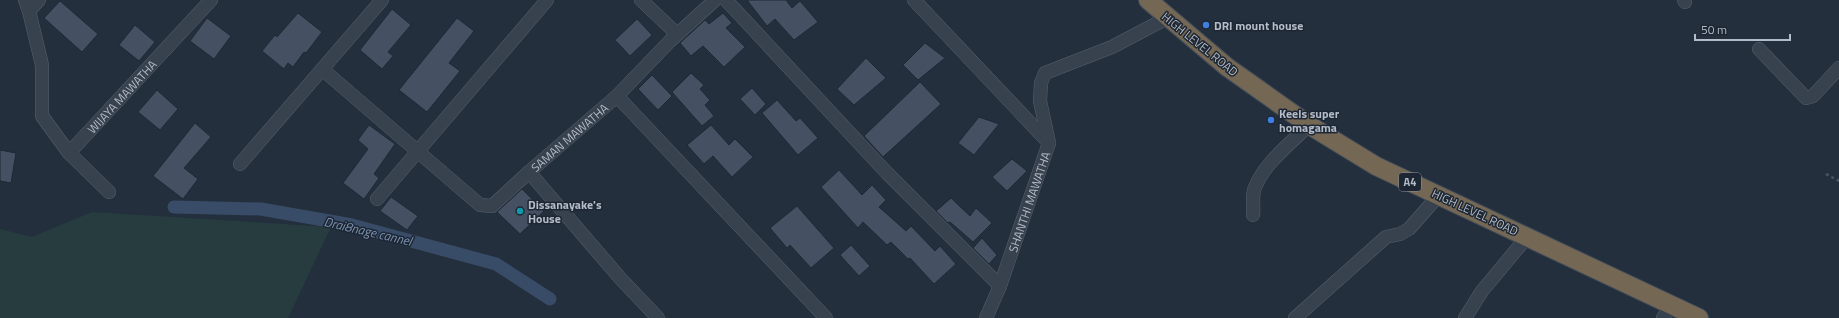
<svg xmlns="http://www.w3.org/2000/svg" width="1839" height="318" font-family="'Titillium Web',sans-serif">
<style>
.green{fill:#263c3f}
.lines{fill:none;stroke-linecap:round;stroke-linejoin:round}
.canal{stroke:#394c67;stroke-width:13}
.building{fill:#455162;stroke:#1f2835}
.minor-casing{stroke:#565f6c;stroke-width:14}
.highway-casing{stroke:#434c59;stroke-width:20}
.path{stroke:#44595c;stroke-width:2.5;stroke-dasharray:3 3;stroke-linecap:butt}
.minor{stroke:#38414e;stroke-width:13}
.highway{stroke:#746855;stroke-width:18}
.shop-dot{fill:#3f7fe0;stroke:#1d2633;stroke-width:1.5}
.culture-dot{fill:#0f9aa8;stroke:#1d2633;stroke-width:1.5}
.labels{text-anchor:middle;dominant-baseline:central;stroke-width:3;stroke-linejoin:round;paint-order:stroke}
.shield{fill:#1d2633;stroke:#878f9c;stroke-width:1}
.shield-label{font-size:11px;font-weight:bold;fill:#b4bcc9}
.poi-label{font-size:12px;font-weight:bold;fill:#b4bcc9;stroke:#1d2633;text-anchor:start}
.street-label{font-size:12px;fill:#b4bcc9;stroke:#1d2633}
.water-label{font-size:13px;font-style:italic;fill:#7c92b1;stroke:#1d2633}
</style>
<rect width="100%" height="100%" fill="#242f3e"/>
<path class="green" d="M92,212L331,227L288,318H0V229L32,237Z"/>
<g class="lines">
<path class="canal" d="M174,207L261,209L352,225L496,264L550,299"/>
</g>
<path class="building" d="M747,0H786L792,8L800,1L818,22L794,40L775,19L767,26Z
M60,1L98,34L82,52L44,18Z
M392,9L411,25L388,52L393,56L382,69L360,50Z
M298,13L322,32L306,53L304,52L293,67L288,63L284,69L262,51L275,35L277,37Z
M723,13L732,23L726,28L745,47L724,67L703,46L691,56L680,43L705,20L709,24Z
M207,18L231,36L214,59L190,41Z
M457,18L474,31L449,63L460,71L427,112L399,90Z
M637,19L652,35L630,56L615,40Z
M135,25L155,42L139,61L119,45Z
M925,43L945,58L918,80L903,65Z
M866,58L886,78L854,105L837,89Z
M691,73L704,85L700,89L710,100L705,105L714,116L702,126L672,92Z
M652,75L672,96L658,110L638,89Z
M920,82L941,104L883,157L864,136Z
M752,88L766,104L755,115L740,99Z
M157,90L178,109L160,130L138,112Z
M777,100L796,121L800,118L818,138L798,155L762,113Z
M979,117L999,124L974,155L958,143Z
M195,123L211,137L184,168L198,179L183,199L153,176Z
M369,125L395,144L374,174L379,178L364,199L343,183L368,149L358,140Z
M711,125L729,145L735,139L753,157L732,177L713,156L704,164L687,145Z
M0,150L16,153L11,183L0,181Z
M1012,159L1027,171L1007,191L992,177Z
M839,170L862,195L872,185L886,200L879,207L906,231L911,226L935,251L940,246L956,264L934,284L910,258L908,259L891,242L887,245L863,222L858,228L821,187Z
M522,189L544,211L520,234L497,212Z
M391,197L418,216L407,230L380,211Z
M951,198L970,216L976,208L992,223L973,242L950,222L948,223L936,211Z
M797,206L834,248L811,268L790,245L787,248L770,228Z
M982,238L997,255L989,264L973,248Z
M851,245L870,266L859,276L840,255Z"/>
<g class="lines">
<defs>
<g id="minor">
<path d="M25,0L29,11L39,0"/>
<path d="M641,0L677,34"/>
<path d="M726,0L887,173L1000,286"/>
<path d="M914,0L1049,143"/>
<path d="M1684,0L1685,2"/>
<path d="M29,11L42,65V116L69,153"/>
<path d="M1759,49L1806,98L1813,96L1839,68"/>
<path d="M322,69L480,205L492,206L529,172"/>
<path d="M617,96L826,318"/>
<path d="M240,164L382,0"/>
<path id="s1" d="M109,192L69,153L211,0"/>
<path d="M377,199L547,0"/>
<path d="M1253,215C1254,207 1252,197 1254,190C1263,164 1290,144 1309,125"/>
<path id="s2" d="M658,318L620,278L529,172L617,96L670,41L715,0"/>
<path id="s3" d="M986,318L1000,286L1049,143L1040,101L1041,83L1045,73L1112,47L1167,18"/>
<path d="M1295,318L1386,237L1400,234L1409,229L1439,195"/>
<path d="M1465,318L1482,291L1527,237"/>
<path d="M1663,318L1671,305"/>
</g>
<path id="highway" d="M1148,0L1227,67L1309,125L1376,166L1699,318"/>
</defs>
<use href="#minor" class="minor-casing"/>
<use href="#highway" class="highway-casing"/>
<path class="path" d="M1826,174L1839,181"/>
<use href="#minor" class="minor"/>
<use href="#highway" class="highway"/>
</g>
<g class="shop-dot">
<circle cx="1206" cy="25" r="4"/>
<circle cx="1271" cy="120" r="4"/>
</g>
<circle class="culture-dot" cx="520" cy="211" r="4"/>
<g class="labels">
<rect class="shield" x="1399" y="173" width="22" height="18" rx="3"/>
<g class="shield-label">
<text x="1410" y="182">A4</text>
</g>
<g class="poi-label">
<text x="1214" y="25">DRI mount house</text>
<text x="1279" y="113">Keels super<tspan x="1279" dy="14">homagama</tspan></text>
<text x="528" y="204">Dissanayake's<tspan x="528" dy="14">House</tspan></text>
</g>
<g class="street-label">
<text transform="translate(1200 44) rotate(39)">HIGH LEVEL ROAD</text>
<text stroke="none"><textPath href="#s1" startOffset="133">WIJAYA MAWATHA</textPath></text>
<text stroke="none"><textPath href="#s2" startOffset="248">SAMAN MAWATHA</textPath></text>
<text stroke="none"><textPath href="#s3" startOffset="124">SHANTHI MAWATHA</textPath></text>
<text transform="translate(1475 212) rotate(25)">HIGH LEVEL ROAD</text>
</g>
<g class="water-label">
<text transform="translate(368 231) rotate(13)">Drai8nage cannel</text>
</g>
</g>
<path d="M1695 34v6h95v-6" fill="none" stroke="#b4bcc9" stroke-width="2"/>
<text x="1701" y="34" font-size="12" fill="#b4bcc9" stroke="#1d2633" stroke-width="3" paint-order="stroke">50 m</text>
</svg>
